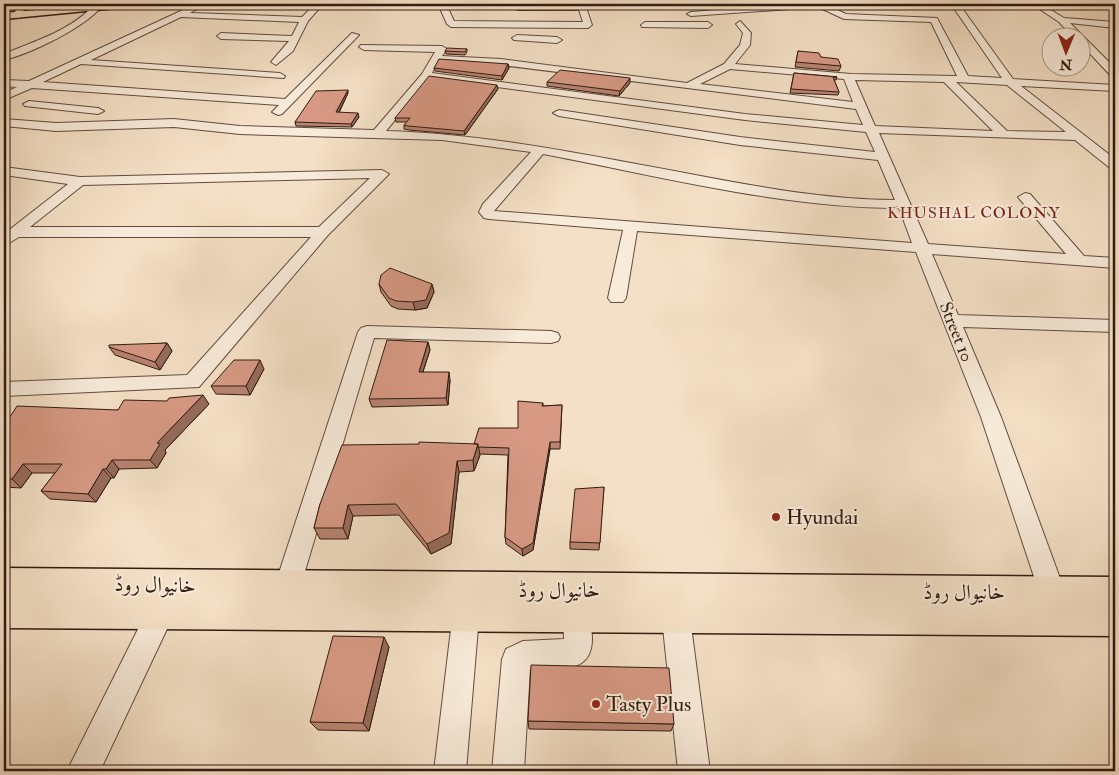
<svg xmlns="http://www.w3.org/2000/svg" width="1119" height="775" font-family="'IM FELL Double Pica',Amiri,serif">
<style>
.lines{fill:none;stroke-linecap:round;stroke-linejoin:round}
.minor-casing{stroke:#614c3e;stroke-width:2}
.major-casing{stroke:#301b11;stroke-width:3}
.minor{fill:#f8ebda;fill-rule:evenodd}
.major{fill:#f4e0c6;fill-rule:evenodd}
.wall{fill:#b98472;stroke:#301b11}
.shaded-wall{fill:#966b5c;stroke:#301b11}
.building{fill:#d79984;stroke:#301b11}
.poi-dot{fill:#8f2418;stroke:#f8ebda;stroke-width:2}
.labels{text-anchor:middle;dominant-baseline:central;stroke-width:4;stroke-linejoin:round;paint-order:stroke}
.far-neighbourhood-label{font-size:16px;letter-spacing:1px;fill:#7a1f14;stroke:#f8ebda}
.street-label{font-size:18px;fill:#301b11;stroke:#f8ebda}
.near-poi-label{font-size:21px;fill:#301b11;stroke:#f8ebda;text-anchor:start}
.near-street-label{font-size:21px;fill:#301b11;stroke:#f8ebda}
</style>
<rect width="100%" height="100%" fill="#f4e0c6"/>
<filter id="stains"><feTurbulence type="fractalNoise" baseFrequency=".004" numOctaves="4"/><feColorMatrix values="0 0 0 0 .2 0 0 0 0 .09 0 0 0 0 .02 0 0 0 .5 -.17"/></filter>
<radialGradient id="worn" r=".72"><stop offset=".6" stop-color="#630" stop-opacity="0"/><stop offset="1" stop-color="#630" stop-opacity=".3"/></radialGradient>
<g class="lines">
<defs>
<path id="minor" d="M18,4H26L22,15L18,18L14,15Z
M95,4L102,6C86,27 30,54 4,60V54C35,41 72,30 95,4Z
M196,4H206L190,13L302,17L315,4H323L308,21L293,51L276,65L271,62L289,41L221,39L217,36L221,33L292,36L299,22L181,17L91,60L280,73L285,76L284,78L81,64L43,82L285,99L352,33L359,35L282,114L278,115L272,112L279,105L32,88L4,100V93L17,87L4,86V80L29,81Z
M438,4H446L454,21L583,22L579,10H518L514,8L518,6L585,4L592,25L588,28L451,27L447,24Z
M792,4H825L846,14L937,18L968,76L1002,78L951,4H959L1013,79L1115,85V91L1021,86L1115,159V169L1110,168L1075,140L879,133L928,244L1066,254L1018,197L1025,193L1030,194L1084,256L1115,258V268L932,254L958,315L1115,320V332L963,327L1001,417L1065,592L1061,601L1052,605L1043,601L1039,592L981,417L916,252L637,231L626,298L623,302H611L608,298L623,230L489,219L484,218L479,212L483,204L531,152L442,140L240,134L174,127L56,131L4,126V119L56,123L174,119L240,126L374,130L422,74L435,52L364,50L359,47L361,45L442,46L447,49L442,56L501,59L687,83L724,64L740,45L743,33L736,24L740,21L751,33L750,45L735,64L851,74L957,76L931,22L844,19L818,7L691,16L687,14L691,12ZM438,61L501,65L856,109L863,125L745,114L432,73ZM730,69L844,79L853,102L700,84ZM429,78L745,120L866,132L875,152L740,137L559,110L553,113L559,116L740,145L878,160L895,200C825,200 754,186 685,173C586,155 488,134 386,131ZM855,80L944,82L993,131L875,126ZM956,82L1007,85L1066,132L1007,131ZM543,154C659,176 781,208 899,208L912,243L494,211Z
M1032,4H1041L1064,18L1115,22V28L1070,23L1115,68V77L1111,76L1082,45V38H1074L1059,22Z
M1104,4L1115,5V11Z
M645,22H708L712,25L708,28L642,27L641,25Z
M517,35L557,37L562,40L557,43L514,40L512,38Z
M29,101L98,108L104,111L98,114L25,106L23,104Z
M4,167L80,177L382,170L389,174L328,235L199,387L4,396V382L187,375L311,237H19L4,246V234L68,184L4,175ZM370,178L319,227H30L83,185Z
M367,326L551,331L558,333L560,337L558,341L551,343L374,338L300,588L296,597L287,600L278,597L274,588L358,332L361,328Z
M467,591L476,595L480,604L466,771H434L454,604L458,595Z
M161,599L171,603L175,612L100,771H67L151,603Z
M577,603L587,607C591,617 591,626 592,637C593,676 557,668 530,669L524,771H492L502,659L506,649L523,641L564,639L563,616L567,607Z
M676,605L686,609L690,618L710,771H678L662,618L666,609Z"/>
<path id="major" d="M99,4H132L127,7L4,19V13Z
M4,568L1115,577V636L4,628Z"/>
</defs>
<use href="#minor" class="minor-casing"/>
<use href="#major" class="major-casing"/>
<use href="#minor" class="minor"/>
<use href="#major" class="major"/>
</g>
<path class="wall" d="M467,49V52L465,55L446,54L445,51Z
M798,51L821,57L841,66L839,71L795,67Z
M508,64L509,68L502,80L435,71L434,68Z
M794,73L837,77L836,80H834L839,92L838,95L790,93Z
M547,82L630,83L619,96L547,86Z
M498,89L465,135L409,130L404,129V125L407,122H396L395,118Z
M348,93L339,113L359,117L352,127L296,126L295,122Z
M379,284H432L434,292L427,308L415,310L398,309L391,306L381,292Z
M428,342L430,350L423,372L450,380L448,405L372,407L369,399Z
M167,343L172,351L160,370L115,355L109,347Z
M264,369L250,395L216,394L211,386Z
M543,403V406L562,405L560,449H550L533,550L523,556L506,544L505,537L508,455L479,454L480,455L474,471L459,472L451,544L431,554L399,515L353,516L348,539H320L314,528L320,504L474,444L518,428Z
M209,404L165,450L166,453L157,468L119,469L114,478H111L96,502L50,499L41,491L55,473H32L21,488L4,487V426L118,410Z
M604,487L599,550L570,549V542Z
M389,647L369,731L318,730L310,722Z
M528,721L674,724L671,731L529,729Z"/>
<path class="shaded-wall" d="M508,64L509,68L502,80V76Z
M630,78V83L619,96L620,91Z
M497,85L498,89L465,135L464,131Z
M348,90V93L337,116L336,112Z
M358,113L359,117L352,127L351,124Z
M432,284L434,292L427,308L415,310L413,302Z
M428,342L430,350L420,380L419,372Z
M167,343L172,351L160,370L155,362Z
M260,360L264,369L250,395L246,386Z
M449,372L450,380L448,405L446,398Z
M203,395L209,404L165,450L166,453L157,468L150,460L157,443Z
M550,442V449L533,550L523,556L522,549Z
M478,444L480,455L474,471L473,460Z
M112,460L119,469L114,478L106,469Z
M457,461L459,472L451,544L431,554L427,544Z
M23,464L32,473L21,488L12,479Z
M103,469L111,478L96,502L88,494Z
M348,505L353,516L348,539L343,528Z
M384,637L389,647L369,731L363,723Z"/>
<path class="building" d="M447,48L467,49L465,52L445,51Z
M798,51L819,53L821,57L838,59L841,66L796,62Z
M439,59L508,64L502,76L434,68Z
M560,70L630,78L620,91L547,82Z
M794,73L837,77H833L839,92L791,89Z
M429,76L497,85L464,131L408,126L404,125L410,118H395Z
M348,90L336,112L358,113L351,124L295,122L316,91Z
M390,268L432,284L426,300L413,302L396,301L389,298L379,284L381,275Z
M387,340L428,342L419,372H449L446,398L369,399Z
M167,343L155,362L109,347V345Z
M234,360H260L246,386H211Z
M203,395L157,443L160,444L150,460H112L106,469H103L88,494L41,491L62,464H23L12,479H4V426L17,406L118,410L124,400L167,401L169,398Z
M518,401L543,403L542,406L562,405L560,442H550L533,543L522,549L505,537L509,448L478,447V444H474L479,428H518Z
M419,442L478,444L473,460L457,461L449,533L427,544L396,504L348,505L343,528H314L320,504L342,445L419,444Z
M604,487L600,543L570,542L575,489Z
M333,636L384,637L363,723L310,722Z
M531,665L669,668L674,724L528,721Z"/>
<g class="poi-dot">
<circle cx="776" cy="517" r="5"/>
<circle cx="596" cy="704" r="5"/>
</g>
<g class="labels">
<g class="far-neighbourhood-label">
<text x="974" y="213">KHUSHAL COLONY</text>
</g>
<g class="street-label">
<text transform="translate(956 332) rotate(68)">Street 10</text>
</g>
<g class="near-poi-label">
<text x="786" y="517">Hyundai</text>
<text x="606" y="704">Tasty Plus</text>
</g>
<g class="near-street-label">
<text transform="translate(155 585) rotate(1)">خانیوال روڈ</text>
<text x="559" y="590">خانیوال روڈ</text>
<text x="964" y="592">خانیوال روڈ</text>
</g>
</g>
<rect width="1119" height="775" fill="none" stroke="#f4e0c6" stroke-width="20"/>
<rect x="5" y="5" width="1109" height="765" fill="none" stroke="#301b11" stroke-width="2.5"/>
<rect x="10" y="10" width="1099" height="755" fill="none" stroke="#301b11"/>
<g transform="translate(1066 52) rotate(181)"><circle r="24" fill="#f8ebda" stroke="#a8988a"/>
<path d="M0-4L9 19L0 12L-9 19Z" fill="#8f2418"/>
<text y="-8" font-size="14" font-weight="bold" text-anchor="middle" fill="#301b11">N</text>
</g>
<rect width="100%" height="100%" filter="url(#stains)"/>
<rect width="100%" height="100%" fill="url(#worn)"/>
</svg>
